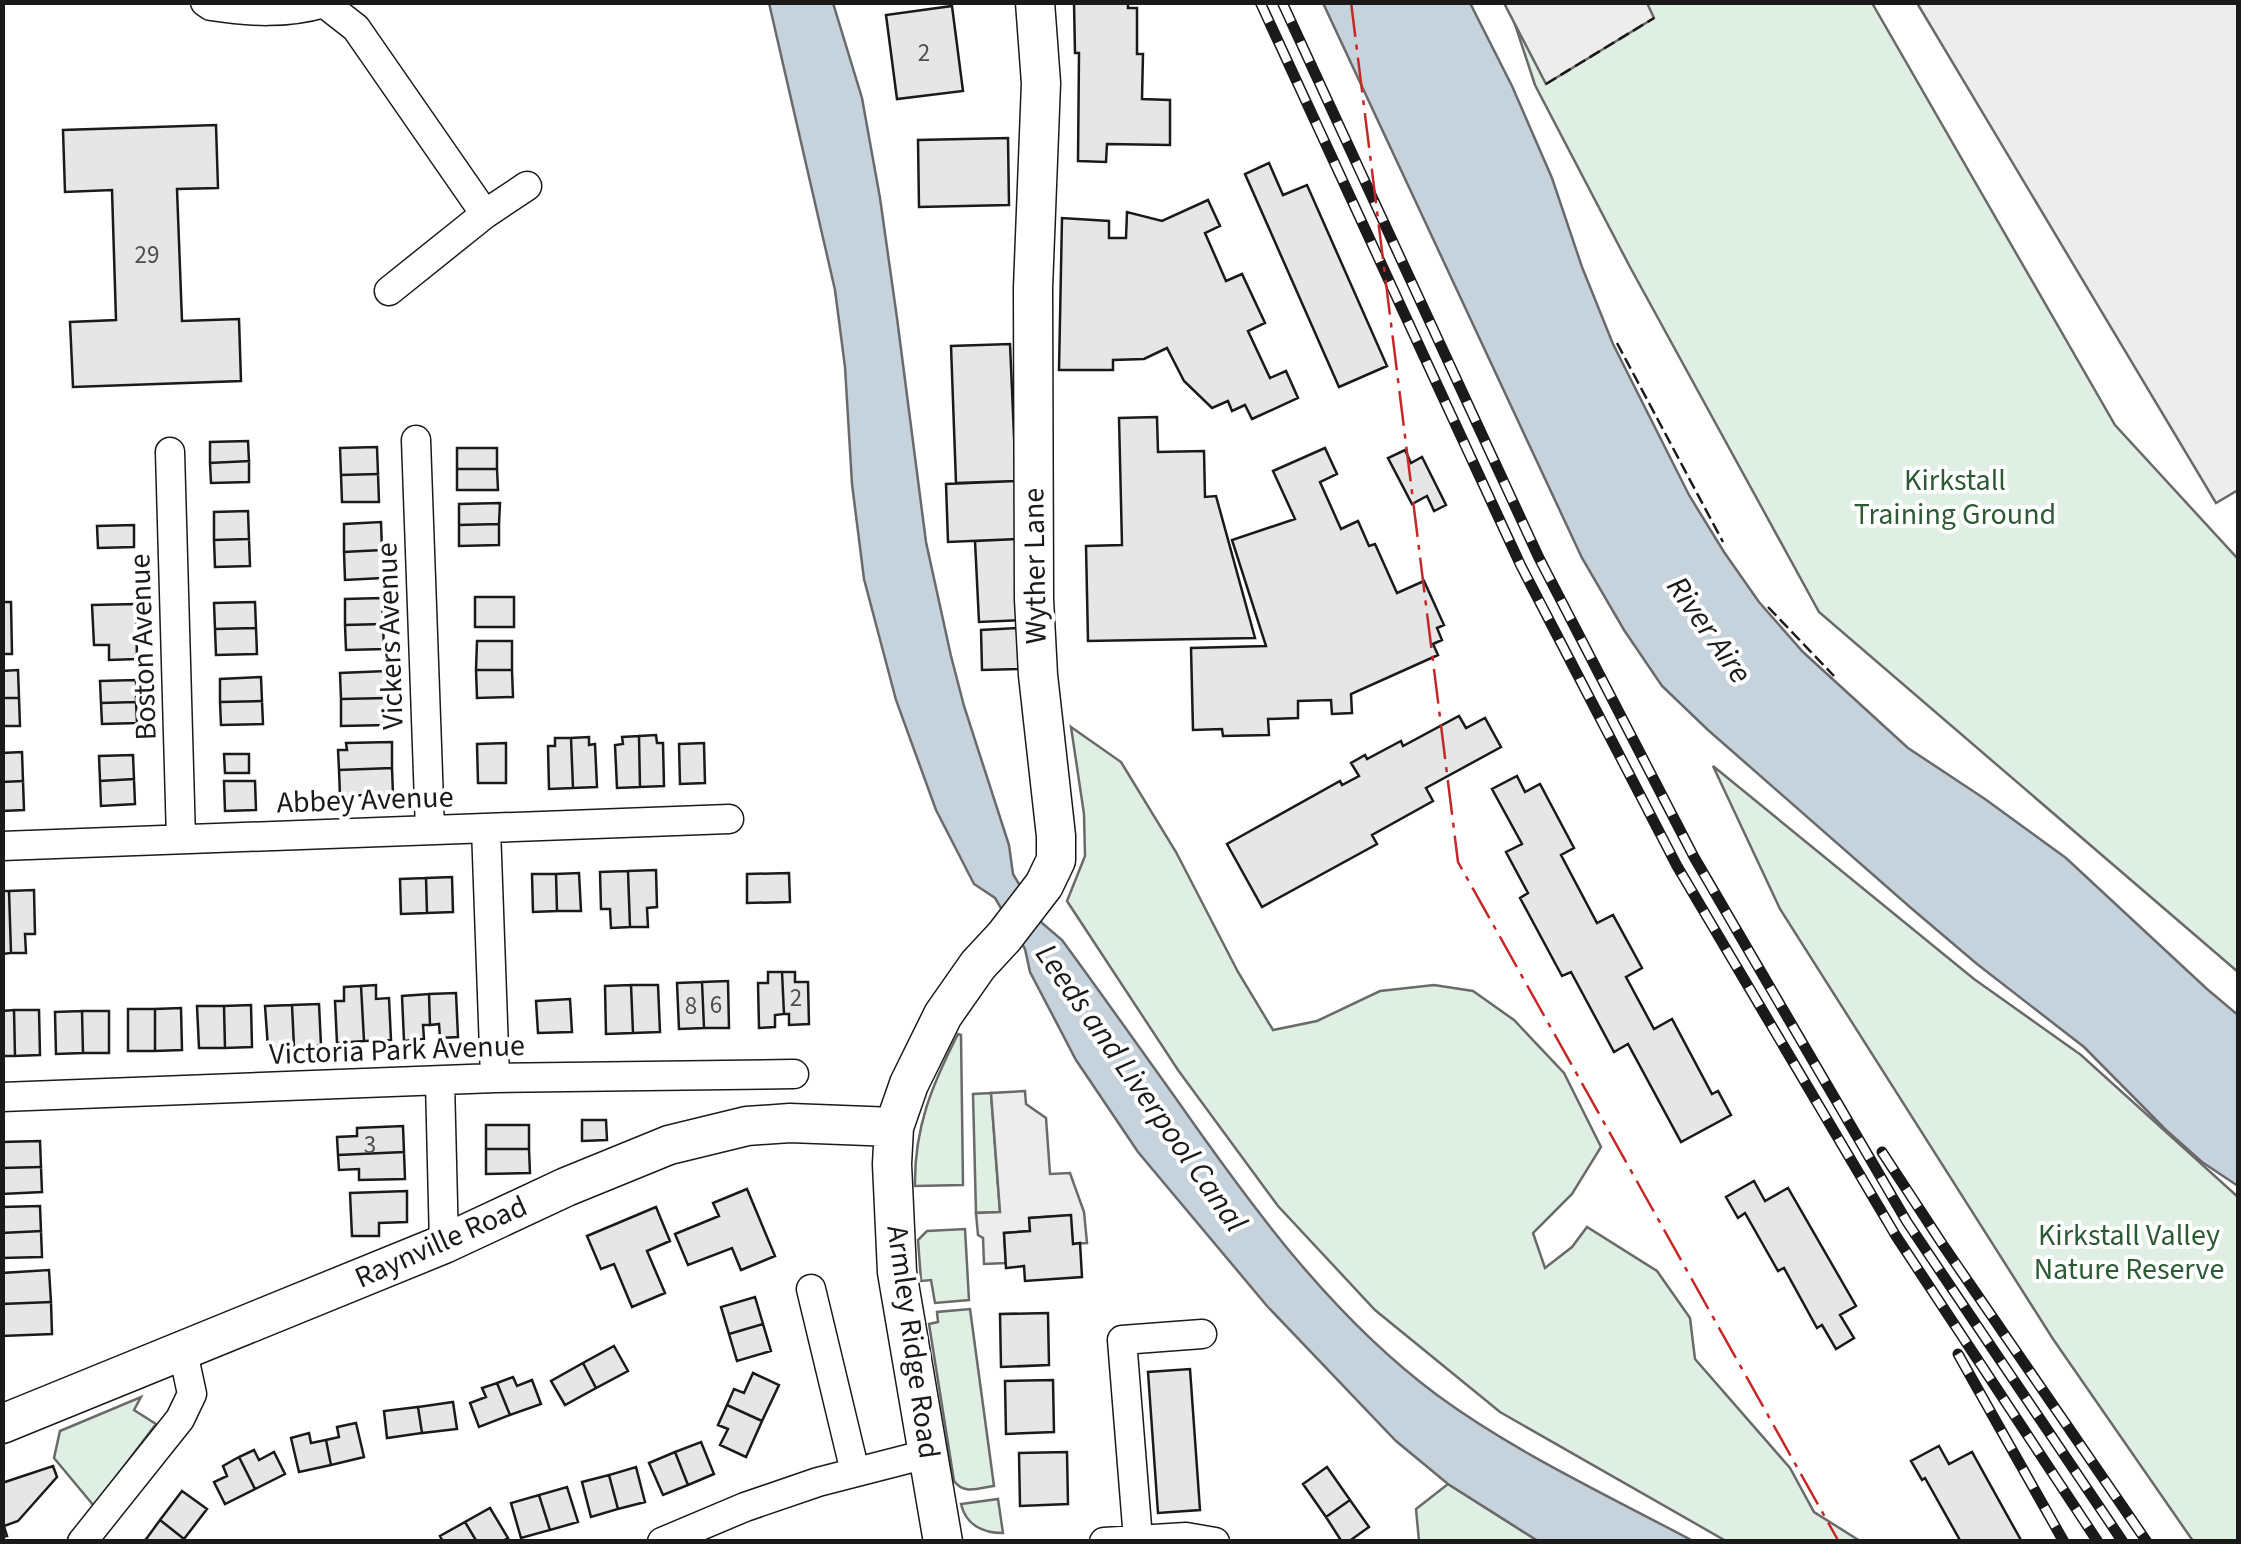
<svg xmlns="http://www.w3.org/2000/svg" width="2241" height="1544" font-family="'Source Sans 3',sans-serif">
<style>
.green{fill:#e0efe3;stroke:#6a6a6a;stroke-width:2.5}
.parking{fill:#ededed;stroke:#6a6a6a;stroke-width:2.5}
.water{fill:#c6d2dc;stroke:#6a6a6a;stroke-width:2.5}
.building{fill:#e6e6e6;stroke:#1a1a1a;stroke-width:2.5}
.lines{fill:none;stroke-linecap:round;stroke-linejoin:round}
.street-casing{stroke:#1a1a1a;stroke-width:31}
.secondary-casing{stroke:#1a1a1a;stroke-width:41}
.street{stroke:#fff;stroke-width:28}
.secondary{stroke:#fff;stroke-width:38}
.rail-casing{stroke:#1a1a1a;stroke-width:11}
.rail{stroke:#fff;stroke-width:8;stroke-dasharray:22;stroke-linecap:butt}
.fence{stroke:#1a1a1a;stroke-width:2.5;stroke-dasharray:12 5;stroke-linecap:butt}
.power{stroke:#c62828;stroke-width:2.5;stroke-dasharray:35 8 5 8;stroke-linecap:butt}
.labels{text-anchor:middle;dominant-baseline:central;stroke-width:8;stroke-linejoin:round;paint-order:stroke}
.number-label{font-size:25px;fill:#4d4d4d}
.park-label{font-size:30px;fill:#2b5a34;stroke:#fff}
.street-label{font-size:30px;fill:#1a1a1a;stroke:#fff}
.water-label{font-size:32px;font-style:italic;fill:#1a1a1a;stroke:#fff}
</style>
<rect width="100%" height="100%" fill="#fff"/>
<path class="green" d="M1508,3H1872L2115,425L2238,559V972L1819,612L1630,267L1535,85Z
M1071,727L1121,762L1176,852L1238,972L1273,1030L1317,1021L1380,991L1434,985L1473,991L1514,1020L1564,1073L1601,1147L1572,1194L1533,1233L1545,1268L1572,1247L1587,1227L1657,1271L1690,1318L1695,1359L1790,1468L1814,1512L1860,1541H1726L1500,1412L1375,1310L1278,1206L1178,1070L1067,901L1085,856L1084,814Z
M1713,766L1974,979L2081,1055L2238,1197V1541H2193L2053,1339L1780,909Z
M958,1034L961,1035L963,1185L915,1186C914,1128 932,1085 958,1034Z
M991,1093L1000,1212L976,1213L973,1094Z
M965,1229L969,1300L935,1303L931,1280L921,1281L918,1240L927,1231Z
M970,1309L994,1486C979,1488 964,1495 954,1481L929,1324L938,1322L937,1312Z
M141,1397L134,1410L156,1424L94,1506L54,1458L60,1431Z
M1448,1484L1538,1541H1419L1416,1509Z
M998,1499L1003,1533C983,1533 966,1525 961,1504Z"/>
<path class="parking" d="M1504,3H1647L1654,18L1546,84Z
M1917,3H2238V490L2216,503Z
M1025,1091L1026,1104L1046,1118L1050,1174L1070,1173L1084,1212L1087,1243L1073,1244L1070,1215L1030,1218V1231L1004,1233L1006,1263L984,1264L983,1238L978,1235L976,1213L1000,1212L991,1093Z"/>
<path class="water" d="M769,3H833L862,98L880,198L897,318L926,542L951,656L964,706L1009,845L1013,874L1042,923L1062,940C1101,993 1139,1047 1177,1100C1252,1207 1331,1316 1437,1395C1516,1453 1607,1495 1693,1541H1538L1448,1484L1396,1441L1267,1306L1138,1152L1076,1060L1030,972L1025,949L995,898L974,884L936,810L896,700L864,579L852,484L845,367L835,290Z
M1323,3H1470L1512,86L1552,178L1582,267L1613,344L1689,495L1724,552L1759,602L1803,652L1908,748L1985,799L2066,858L2207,989L2238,1015V1186L2202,1162L2166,1130L2084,1047L1977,964L1911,908L1708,730L1662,686L1624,630L1582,558Z"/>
<path class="building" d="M1074,2H1128V8H1137V54H1143L1142,99L1170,100V145L1107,144L1106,162L1078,161L1079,53H1075Z
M952,6L963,91L897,99L886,15Z
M216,125L218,188L177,189L182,321L239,319L241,381L73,387L70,322L116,320L112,190L65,192L63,130Z
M1008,138L1009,205L919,207L918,140Z
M1269,163L1283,195L1307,185L1387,366L1339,387L1245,174Z
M1208,200L1220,226L1205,233L1226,281L1242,274L1265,323L1248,331L1270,378L1286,371L1298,398L1252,419L1245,405L1232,411L1228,401L1212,408L1184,381L1167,348L1144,359L1113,360V370H1059L1062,218L1109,221V238H1126L1127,212L1162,221Z
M1010,344L1016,481L956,483L951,346Z
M1157,417L1158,452L1204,451L1205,497L1216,496L1255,638L1088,641L1086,546L1122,545L1119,418Z
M248,441L249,461L210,463V442Z
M377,447L378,474L341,475L340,448Z
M457,448H497V469H457Z
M1325,448L1337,474L1320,482L1341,529L1358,521L1369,546L1375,544L1397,593L1424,581L1444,625L1437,628L1442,640L1433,644L1438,655L1351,694L1352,713L1332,714L1331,700L1298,701V718L1268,719L1269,735L1223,736L1222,729L1193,730L1191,648L1266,646L1232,540L1295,519L1273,471Z
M1405,450L1411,463L1422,457L1446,505L1434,511L1427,496L1412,504L1388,458Z
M249,461V482L211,483L210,463Z
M457,469H497L498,490H457Z
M378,474L379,502H342L341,475Z
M1016,481L1018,539L948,542L946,484Z
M500,503L499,524L459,525V504Z
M248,511L249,539L214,540V512Z
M381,522L382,550L344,552V524Z
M499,524V545L459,546V525Z
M134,525V547L98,548L97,526Z
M249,539L250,566L215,567L214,540Z
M1018,539L1021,620L979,622L975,541Z
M382,550V578L345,580L344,552Z
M475,597H514V627H475Z
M382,598L383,624L345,625V599Z
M2,602H11L12,654H2Z
M255,602L256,628L215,629L214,603Z
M136,604L137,659L109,660V645H94L92,605Z
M383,624L384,649L346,650L345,625Z
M256,628L257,654L216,655L215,629Z
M1017,628L1019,669L982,670L981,630Z
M477,641H512V670H476Z
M18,670L19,698H2V671Z
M476,670H512L513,697L477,698Z
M386,671L387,698L341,699L340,673Z
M261,677L262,701L220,702V679Z
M136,680V702L101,703L100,681Z
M2,698H19L20,726H2Z
M387,698L388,725L341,726V699Z
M262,701L263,724L221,725L220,702Z
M136,702L137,723L102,724L101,703Z
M1459,716L1466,728L1485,718L1501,747L1426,788L1433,801L1372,835L1377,844L1262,907L1227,844L1340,781L1342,785L1359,776L1351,763L1365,755L1367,759L1401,741L1403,746Z
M656,735L657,743H663L664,786L640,787L639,736Z
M639,736L640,787L617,788L615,745L623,744L622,737Z
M589,737V745L595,744L597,787L573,788L571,738Z
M555,738H571L573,788L549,789L548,746H555Z
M392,742V768L339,770L338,750H347L346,743Z
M506,743V783H478L477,744Z
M704,743L705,783L680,784L679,744Z
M22,752L23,781L2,782V753Z
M224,754H249V773H225Z
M133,755L134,779L100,781L99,756Z
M392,768L393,794L340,796L339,770Z
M1517,776L1525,792L1540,784L1574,848L1561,855L1597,923L1613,915L1642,968L1626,977L1654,1029L1672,1019L1712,1094L1718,1091L1731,1115L1681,1142L1628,1044L1614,1052L1571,972L1562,976L1520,898L1528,893L1506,852L1522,844L1492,789Z
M134,779L135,804L101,806L100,781Z
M23,781L24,810L2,811V782Z
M224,781H255L256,810L225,811Z
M656,870L657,907L647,908L648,927H630L628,871Z
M628,871L630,927L611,928L610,909H601L600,872Z
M579,873L581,911H557L556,874Z
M789,873L790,902L747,903V874Z
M532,874H556L557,911L533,912Z
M452,877L453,912L427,913L426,878Z
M426,878L427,913L401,914L400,879Z
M34,890L35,934H25L26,953H11L9,891Z
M2,891H9L11,953L2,954Z
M768,972H782L784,1014L775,1015V1027L759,1028L758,983H768Z
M782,972H795V982H808L809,1024L789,1025V1014H784Z
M728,981L729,1028H704L702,982Z
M702,982L704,1028L679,1029L677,983Z
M376,985V999L389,998L391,1040L364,1041L361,986Z
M631,985H658L660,1032L633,1033Z
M631,985L633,1033L606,1034L605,986Z
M361,986L364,1041L337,1043L335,1001H344V987Z
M456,993L458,1037L440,1038L439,1024L430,1025L429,994Z
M429,994L430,1025H423L424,1039L404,1041L402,996Z
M570,999L572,1032L538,1033L536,1001Z
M319,1004L321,1045L294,1047L292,1005Z
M251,1005L252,1047L225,1048L224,1006Z
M292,1005L294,1047L268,1048L265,1006Z
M197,1006H224L225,1048H199Z
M181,1008L182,1050L155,1051V1009Z
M128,1009H155V1051H128Z
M14,1010H39L40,1055L15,1056Z
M14,1010L15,1056H2V1011Z
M82,1011L83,1053L56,1054L55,1012Z
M82,1011H109V1053H83Z
M582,1120H606L607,1140L582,1141Z
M486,1125H529V1149H486Z
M403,1126L404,1152L338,1155L337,1137L357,1136V1128Z
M40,1141L41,1167L2,1168V1142Z
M486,1149H529L530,1173L486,1174Z
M404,1152L405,1179L359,1180V1169L339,1170L338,1155Z
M41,1167L42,1192L2,1194V1168Z
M1754,1181L1765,1201L1788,1188L1856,1306L1840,1315L1854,1338L1836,1349L1822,1325L1817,1328L1784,1268L1778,1271L1745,1213L1738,1218L1726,1197Z
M747,1189L775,1256L741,1270L732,1248L688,1265L675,1234L719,1216L713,1203Z
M407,1191V1222L379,1223V1236H352L350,1193Z
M40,1206L41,1231L2,1233V1207Z
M656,1207L670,1241L647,1251L665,1293L632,1307L614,1264L601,1269L587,1236Z
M1071,1215L1073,1244L1080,1243L1082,1277L1025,1281L1024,1266L1006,1268L1004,1233L1030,1231L1029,1218Z
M41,1231L42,1257L2,1258V1233Z
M49,1270L51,1302L2,1304V1273Z
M755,1297L763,1324L729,1334L721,1307Z
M51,1302L52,1334L2,1336V1304Z
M1048,1313L1049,1365L1001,1367L1000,1314Z
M763,1324L771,1351L737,1361L729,1334Z
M614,1346L628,1371L596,1388L583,1363Z
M583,1363L596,1388L565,1405L551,1381Z
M1190,1369L1200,1510L1158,1513L1148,1372Z
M753,1373L779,1385L762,1421L727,1405L734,1389L744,1393Z
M513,1377L517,1386L532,1380L541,1404L510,1415L497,1383Z
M1053,1380L1054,1432L1006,1434L1005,1381Z
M497,1383L510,1415L479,1427L470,1403L486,1397L482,1388Z
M453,1402L457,1429L422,1433L418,1407Z
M727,1405L762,1421L746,1457L720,1445L728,1429L718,1425Z
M418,1407L422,1433L387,1438L384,1411Z
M356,1423L364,1457L331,1465L326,1440L339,1437L337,1427Z
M309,1433L311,1443L326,1440L331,1465L299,1472L291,1438Z
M701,1442L714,1474L688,1485L675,1452Z
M1939,1446L1949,1464L1972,1452L2022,1542H1961L1925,1478L1922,1480L1911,1461Z
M254,1450L259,1460L274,1452L285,1474L255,1489L239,1457Z
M675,1452L688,1485L663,1495L649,1463Z
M1067,1452L1068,1504L1020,1506L1019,1453Z
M239,1457L255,1489L225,1504L214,1482L227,1476L223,1466Z
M53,1466L57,1477L18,1521L4,1526L7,1536L2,1537V1483Z
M636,1467L645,1502L618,1509L609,1475Z
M1327,1467L1350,1500L1326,1517L1303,1484Z
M609,1475L618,1509L591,1517L582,1482Z
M567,1487L578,1522L550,1530L539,1495Z
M182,1491L207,1509L184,1539L160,1520Z
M539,1495L550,1530L521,1538L511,1503Z
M1350,1500L1369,1527L1348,1542H1342L1326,1517Z
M490,1508L508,1538L501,1542H477L465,1522Z
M160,1520L184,1539L183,1542H144Z
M465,1522L477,1542H443L440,1536Z"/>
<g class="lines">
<defs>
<path id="street" d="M205,2L211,6C250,12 286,14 324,3L356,28L485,214L389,291
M485,214L527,186
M416,440L430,830
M170,452L181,839
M486,828L495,1078
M2,846L729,819
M440,1082L444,1244
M2,1097L495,1078L794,1074
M811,1289L855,1472
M1138,1539L1122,1340L1202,1334
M82,1542L180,1419L192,1394L183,1352
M662,1542L745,1507L818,1482L927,1454
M1104,1542L1186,1537L1215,1542"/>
<path id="secondary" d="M2,1424L444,1244L566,1187L669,1145L747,1126L790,1123L894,1127
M943,1542L897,1272L892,1164L894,1127L909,1084L943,1015L978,965L1004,937L1044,885L1056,860V836L1038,675L1034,599L1033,288L1041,83L1035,2"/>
</defs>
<use href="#street" class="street-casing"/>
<use href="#secondary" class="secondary-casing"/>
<use href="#street" class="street"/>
<use href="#secondary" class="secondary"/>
<defs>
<path id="rail" d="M1260,2L1521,566L1677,866L1896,1236L2098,1542
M1282,2L1539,558L1694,857L1907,1222L2123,1542
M1882,1152L1943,1245L2147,1542
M1958,1354L2064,1542"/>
</defs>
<use href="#rail" class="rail-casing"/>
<use href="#rail" class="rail"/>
<path class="fence" d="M1546,84L1654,18
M1617,343L1723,542
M1768,607L1834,676"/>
<path class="power" d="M1351,2L1458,862L1839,1542"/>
</g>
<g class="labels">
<g class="number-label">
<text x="924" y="53">2</text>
<text x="147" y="255">29</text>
<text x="796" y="998">2</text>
<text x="716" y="1005">6</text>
<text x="691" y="1006">8</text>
<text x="370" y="1145">3</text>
</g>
<g class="park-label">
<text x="1955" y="480">Kirkstall<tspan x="1955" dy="34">Training Ground</tspan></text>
<text x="2129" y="1235">Kirkstall Valley<tspan x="2129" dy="34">Nature Reserve</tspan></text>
</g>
<g class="street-label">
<text transform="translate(1035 566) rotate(-91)">Wyther Lane</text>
<text transform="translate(390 636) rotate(-92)">Vickers Avenue</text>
<text transform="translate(143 647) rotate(-92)">Boston Avenue</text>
<text transform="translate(365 800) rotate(-2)">Abbey Avenue</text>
<text transform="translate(397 1050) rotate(-2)">Victoria Park Avenue</text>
<text transform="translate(441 1242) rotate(-24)">Raynville Road</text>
<text transform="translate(913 1342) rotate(82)">Armley Ridge Road</text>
</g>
<g class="water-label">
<text transform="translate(1709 630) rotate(55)">River Aire</text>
<text transform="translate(1141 1088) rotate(55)">Leeds and Liverpool Canal</text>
</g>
</g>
<rect width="2241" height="1544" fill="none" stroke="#1a1a1a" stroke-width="10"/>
</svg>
